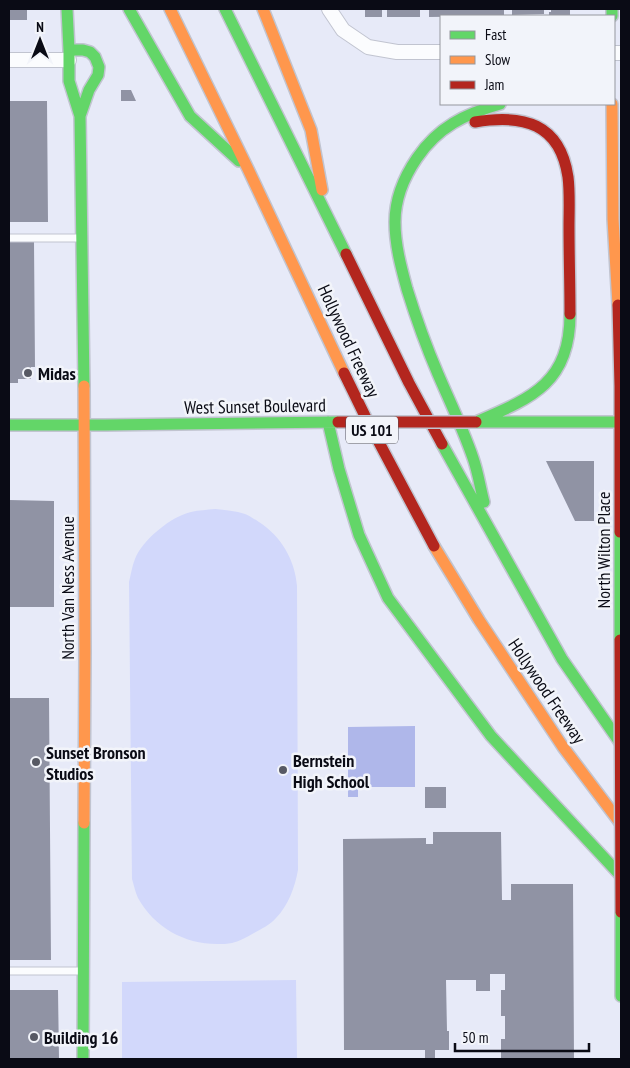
<svg xmlns="http://www.w3.org/2000/svg" width="630" height="1068" font-family="'PT Sans Narrow',sans-serif">
<style>
.green{fill:#d2d8fb}
.water{fill:#afb7ea}
.building{fill:#9093a4}
.lines{fill:none;stroke-linecap:round;stroke-linejoin:round}
.lane-casing{stroke:#c1c4d0;stroke-width:9}
.street-casing{stroke:#c1c4d0;stroke-width:16}
.fast-casing{stroke:#c1c4d0;stroke-width:14}
.slow-casing{stroke:#c1c4d0;stroke-width:14}
.jam-casing{stroke:#c1c4d0;stroke-width:14}
.lane{stroke:#fbfcfe;stroke-width:7}
.street{stroke:#fbfcfe;stroke-width:14}
.fast{stroke:#63d668;stroke-width:11}
.slow{stroke:#ff974d;stroke-width:11}
.jam{stroke:#b3261e;stroke-width:11}
.jam-bridge-casing{stroke:#c1c4d0;stroke-width:14;stroke-linecap:butt}
.jam-bridge{stroke:#b3261e;stroke-width:11}
.poi-dot{fill:#575964;stroke:#f2f4fa;stroke-width:2}
.labels{text-anchor:middle;dominant-baseline:central;stroke-width:5;stroke-linejoin:round;paint-order:stroke}
.shield{fill:#f2f4fa;stroke:#50515a;stroke-width:1}
.shield-label{font-size:16px;font-weight:bold;fill:#0a0b15}
.street-label{font-size:18px;fill:#0a0b15;stroke:#f2f4fa}
.poi-label{font-size:18px;font-weight:bold;fill:#0a0b15;stroke:#f2f4fa;text-anchor:start}
</style>
<rect width="100%" height="100%" fill="#e7eaf8"/>
<path class="green" d="M215,509C225,510 236,511 245,514C250,516 254,519 259,522C281,536 295,560 297,586L298,870C295,887 288,906 276,918C270,925 261,929 254,933C247,937 240,941 232,943C228,944 222,944 217,944C184,944 154,927 138,898C135,892 134,885 132,879L129,582C131,574 132,566 135,559C142,540 172,516 191,512C199,510 207,510 215,509Z
M296,980L297,1059H122V982Z"/>
<path class="water" d="M415,726V787H358V797H348V727Z"/>
<path class="building" d="M9,9H27V20H9Z
M365,9H382V17H365Z
M387,9H420V17H387Z
M429,9H504V16L429,17Z
M512,9H544V14L512,15Z
M551,9H570V16H549V12H551Z
M121,90H131L136,101H121Z
M9,101H47L48,222H9Z
M9,242H34L35,367H31V379H18V383H9Z
M546,461H594V521H575Z
M9,500L54,501V607H9Z
M9,698H49L51,960H9Z
M425,787H446V808H425Z
M433,832H501L502,900H511V884H573L574,1059H501V1039H505V1016H501V990H505V974H490V991H476V980H446L447,1031H449V1050H435V1059H425V1050H344L343,839L426,838V844H433Z
M9,990H58L59,1059H9Z"/>
<g class="lines">
<defs>
<path id="lane" d="M9,238H81
M9,971H81"/>
<path id="street" d="M329,9L343,30L368,47L397,52H441
M614,53H621
M9,60H69"/>
<path id="fast" d="M67,9L69,50
M129,9L190,116L239,161
M225,9L346,254
M612,9V16
M80,116L89,90L98,75L99,67L95,57L90,52L83,50H69V81L80,116L84,386
M328,422L339,469L359,535L388,598L491,736L621,876
M476,422C532,398 570,383 570,314
M477,422H621
M9,425H105L338,422
M442,444L562,659L621,744
M484,502C480,487 478,472 473,458C463,429 450,402 438,374C426,346 416,318 407,289C401,267 395,245 395,222C395,199 404,177 417,158C438,127 465,114 500,104
M620,532V640
M621,912V996
M83,1059L84,823"/>
<path id="slow" d="M170,9L248,169L344,373
M263,9L311,130L322,190
M612,104L613,219L618,305
M84,386L85,651L84,823
M434,546L479,620L563,747L621,824"/>
<path id="jam" d="M475,122C523,114 560,123 568,177C570,193 569,210 569,227C569,256 570,285 570,314
M346,254L409,383L442,444
M618,305L620,386V532
M344,373L365,416L434,546"/>
</defs>
<use href="#lane" class="lane-casing"/>
<use href="#street" class="street-casing"/>
<use href="#fast" class="fast-casing"/>
<use href="#slow" class="slow-casing"/>
<use href="#jam" class="jam-casing"/>
<use href="#lane" class="lane"/>
<use href="#street" class="street"/>
<use href="#fast" class="fast"/>
<use href="#slow" class="slow"/>
<use href="#jam" class="jam"/>
<defs>
<path id="jam-bridge" d="M338,422H476
M620,640L621,912"/>
</defs>
<use href="#jam-bridge" class="jam-bridge-casing"/>
<use href="#jam-bridge" class="jam-bridge"/>
</g>
<g class="poi-dot">
<circle cx="28" cy="373" r="5"/>
<circle cx="36" cy="762" r="5"/>
<circle cx="283" cy="770" r="5"/>
<circle cx="34" cy="1037" r="5"/>
</g>
<g class="labels">
<rect class="shield" x="346" y="416.5" width="52" height="27" rx="4"/>
<g class="shield-label">
<text x="372" y="430">US 101</text>
</g>
<g class="street-label">
<text transform="translate(349 341) rotate(65)">Hollywood Freeway</text>
<text transform="translate(255 406) rotate(-1)">West Sunset Boulevard</text>
<text transform="translate(603 550) rotate(-90)">North Wilton Place</text>
<text transform="translate(67 588) rotate(-90)">North Van Ness Avenue</text>
<text transform="translate(547 691) rotate(56)">Hollywood Freeway</text>
</g>
<g class="poi-label">
<text x="38" y="373">Midas</text>
<text x="46" y="752">Sunset Bronson<tspan x="46" dy="21">Studios</tspan></text>
<text x="293" y="760">Bernstein<tspan x="293" dy="21">High School</tspan></text>
<text x="44" y="1037">Building 16</text>
</g>
</g>
<rect width="630" height="1068" fill="none" stroke="#0a0b15" stroke-width="20"/>
<rect x="440" y="15" width="175" height="90" fill="#f2f4fa" stroke="#95979e"/>
<rect x="450" y="31" width="25" height="8" fill="#63d668" stroke="#95979e"/>
<text x="485" y="40" font-size="15" fill="#0a0b15">Fast</text>
<rect x="450" y="56" width="25" height="8" fill="#ff974d" stroke="#95979e"/>
<text x="485" y="65" font-size="15" fill="#0a0b15">Slow</text>
<rect x="450" y="81" width="25" height="8" fill="#b3261e" stroke="#95979e"/>
<text x="485" y="90" font-size="15" fill="#0a0b15">Jam</text>
<g transform="translate(40 40)" stroke="#f2f4fa" stroke-width="4" paint-order="stroke">
<path d="M0-4L9 19L0 12L-9 19Z" fill="#0a0b15"/>
<text y="-8" font-size="14" font-weight="bold" text-anchor="middle" fill="#0a0b15">N</text>
</g>
<path d="M455 1043v8h134v-8" fill="none" stroke="#0a0b15" stroke-width="2.5"/>
<text x="462" y="1043" font-size="15" fill="#0a0b15" stroke="#f2f4fa" stroke-width="4" paint-order="stroke">50 m</text>
</svg>
